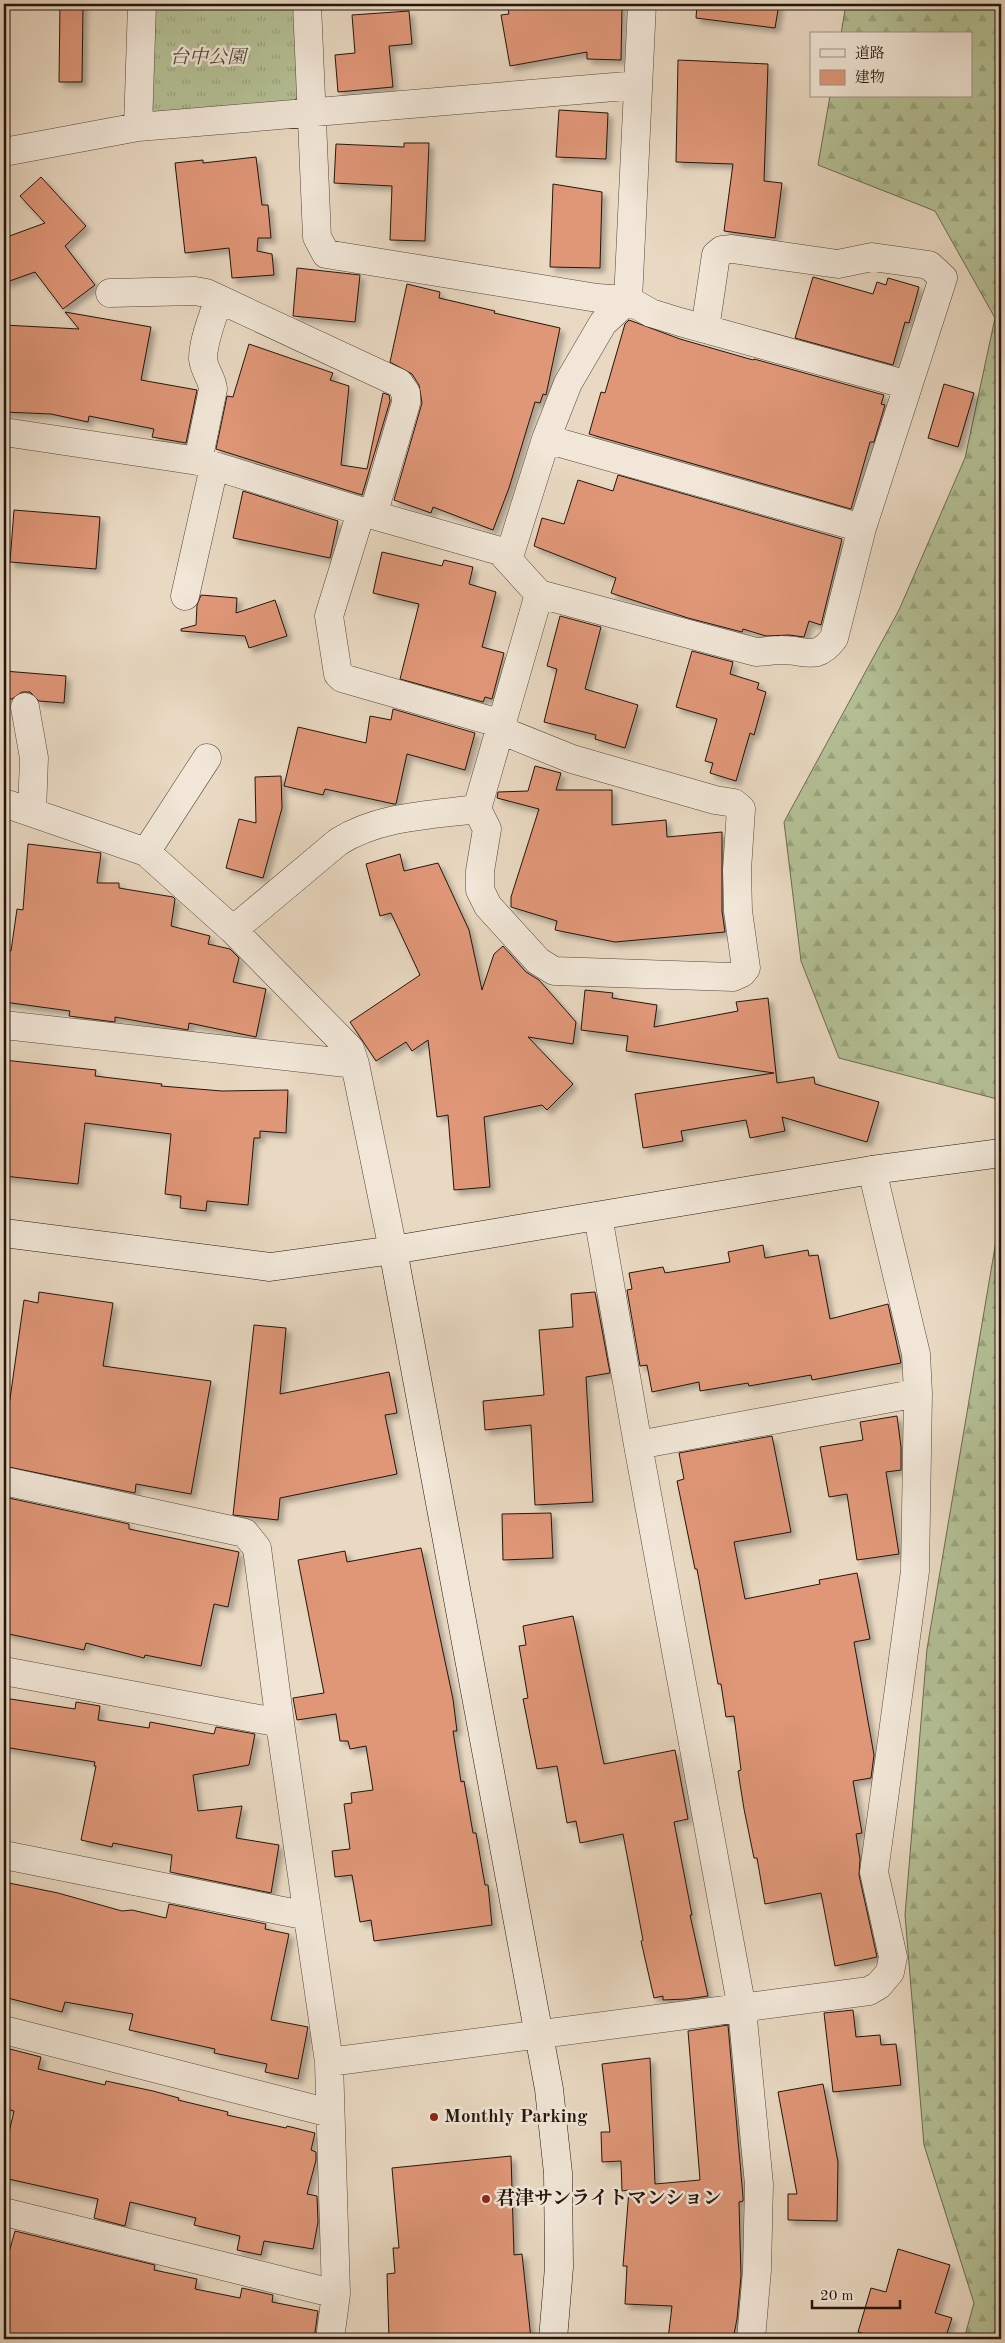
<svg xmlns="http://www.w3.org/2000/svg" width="1005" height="2343" font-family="'Old Standard TT','Noto Serif JP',serif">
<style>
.grass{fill:url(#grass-tufts);stroke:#6c6a51}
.forest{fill:url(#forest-firs);stroke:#6c6a51}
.building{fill:#e09778;stroke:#23150d;filter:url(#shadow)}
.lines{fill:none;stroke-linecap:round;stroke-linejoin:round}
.street-casing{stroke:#54463a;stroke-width:29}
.secondary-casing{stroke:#23150d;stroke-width:29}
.street{stroke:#f1e6d7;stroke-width:28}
.secondary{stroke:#f1e6d7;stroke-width:28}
.poi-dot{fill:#8f2418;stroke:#f1e6d7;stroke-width:2}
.labels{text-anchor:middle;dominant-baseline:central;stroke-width:5;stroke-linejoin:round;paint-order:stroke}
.park-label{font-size:19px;font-style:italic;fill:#4e4836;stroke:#f1e6d7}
.poi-label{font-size:19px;font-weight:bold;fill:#23150d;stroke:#f1e6d7;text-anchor:start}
</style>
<defs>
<pattern id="grass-tufts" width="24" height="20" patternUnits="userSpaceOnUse" patternTransform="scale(1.25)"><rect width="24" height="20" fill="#b4c095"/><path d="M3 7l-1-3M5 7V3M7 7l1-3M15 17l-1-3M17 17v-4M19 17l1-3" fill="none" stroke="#9aa47f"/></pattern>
<pattern id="forest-firs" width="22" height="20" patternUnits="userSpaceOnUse" patternTransform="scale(1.25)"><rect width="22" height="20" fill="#b4c095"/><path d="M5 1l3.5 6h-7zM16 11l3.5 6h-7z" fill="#9aa47f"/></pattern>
<filter id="shadow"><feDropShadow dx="4.5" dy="4.5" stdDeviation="2.5" flood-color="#0004"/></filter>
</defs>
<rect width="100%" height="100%" fill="#e9d9c2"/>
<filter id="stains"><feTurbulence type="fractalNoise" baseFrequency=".004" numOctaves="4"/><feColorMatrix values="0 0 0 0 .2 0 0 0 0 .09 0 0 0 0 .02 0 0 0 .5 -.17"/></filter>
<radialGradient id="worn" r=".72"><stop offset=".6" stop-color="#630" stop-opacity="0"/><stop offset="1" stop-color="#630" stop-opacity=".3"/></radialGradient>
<path class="grass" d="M154,4H297L301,91L292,105L152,112Z"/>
<path class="forest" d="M846,4H1001V1100L839,1058L801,961L784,822L899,610L965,458L995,318L935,211L818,165L830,96H971V34H841Z
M1001,1235V2339H964L974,2303L924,2145L905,1915L927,1649L996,1241Z"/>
<path class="building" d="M60,4H83L82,82H59Z
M507,4H622L621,60L587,59V52L510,66L501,15L509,14Z
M697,4H779L775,28L696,18Z
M409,11L412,44L389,46L393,87L338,92L335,55L355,53L352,15Z
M678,60L768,64L764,181L782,183L775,238L724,231L733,164L676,162Z
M559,110L608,113L606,159L556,157Z
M404,143H429L425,241L390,240L392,186L334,183L336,144L404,147Z
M256,157L262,205H268L271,238H258L257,251L272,254L274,275L232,278L229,248L185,253L175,163L203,160V163Z
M41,177L86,226L65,246L95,285L63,309L35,272L4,283V238L45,223L20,196Z
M553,184L602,192L600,268L550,267Z
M297,268L360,275L355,322L293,316Z
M813,277L873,294L877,282L886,285L888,278L919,287L909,323L905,322L893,365L795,338Z
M407,284L440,292L439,298L495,311L494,313L560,328L546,395L543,394L540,403L535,402L509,488L493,530L433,507L431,513L394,500L422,403L419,385L412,374L390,362Z
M65,312L151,327L141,380L197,390L186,443L152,437L154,429L89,416L88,422L51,414L4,412V325L79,329Z
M629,320L680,339L753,360L754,359L884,395L881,404L885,405L874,442H870L851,509L589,434L601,392L605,393L625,324Z
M249,344L333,373L330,380L349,386L341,465L367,469L383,393L389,395L390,401L362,495L216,449L227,396L233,397Z
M944,384L974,393L958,447L928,438Z
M618,475L842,539L821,625L809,621L804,637L789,635L766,636L743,629L742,632L688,618L611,593L616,578L534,546L542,518L564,524L578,480L613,491Z
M243,491L338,521L330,558L233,538Z
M14,510L100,517L96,569L10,562Z
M382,552L442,566L444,560L473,567L469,584L496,592L482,647L504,653L492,699L485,697L483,702L400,679L419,604L373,593Z
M201,595L237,598L236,613L275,600L287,636L249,648L245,636L181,631V629L196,625L197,605Z
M560,616L601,627L585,689L638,705L625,748L595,739L596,735L544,722L557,669L547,666Z
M692,651L733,662L730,674L759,683L757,689L766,692L754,735L750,733L736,781L710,773L713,763L705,761L717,719L676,707Z
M4,671L66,676L64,703L39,701L30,692H22L12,699L4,698Z
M393,709L475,733L465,770L407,754L396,804H394L325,789L323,795L284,786L298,727L366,743L370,716L391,720Z
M535,766L561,773L556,790H612V825L666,820L667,837L722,832V911L725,932L615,942L555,930L557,921L511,907V897L539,809L497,798L498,792L528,791Z
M281,776L282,808L263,878L226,868L239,819L256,823L255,777Z
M28,844L101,853L97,883H119V888L173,897L175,899L171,926L210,936L208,944L230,949L239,958L233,982L266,989L256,1037L189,1023L188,1030L115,1017V1022L69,1016L70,1011L4,1002V950L11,951L17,909L23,910Z
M400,854L404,871L438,863L469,930L482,990L494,954L503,946L526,972L539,980L576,1022L573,1044L528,1037L573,1084L547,1110L542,1105L484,1117L490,1187L454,1190L448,1115L437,1117L428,1040L412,1051L406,1042L376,1061L350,1022L420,975L391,913L380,916L366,864Z
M585,990L613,993L612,998L657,1005L654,1027L738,1011L736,1002L768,998L777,1083L814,1077L815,1084L879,1102L867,1142L782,1117L785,1131L750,1138L746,1120L681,1131L683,1141L643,1148L635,1094L774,1073L626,1051L628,1036L581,1030Z
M4,1060L96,1070L95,1076L162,1084L161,1086L222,1091L288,1090L286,1133L260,1131V1138H254L248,1205L207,1201L206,1211L180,1208L181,1196L165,1194L171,1134L85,1123L78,1184L4,1176Z
M763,1245L765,1258L808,1250L809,1256L818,1255L830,1319L888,1304L901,1363L812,1380L811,1375L749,1386L748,1383L700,1391L699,1382L652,1392L647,1365L640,1366L627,1290L632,1289L629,1273L663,1267L665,1273L730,1262L728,1252Z
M39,1292L113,1303L103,1366L211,1381L191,1494L136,1484L135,1493L4,1466V1419L7,1420L24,1300L38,1303Z
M595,1292L610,1373L586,1377L593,1502L535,1505L531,1425L485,1430L483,1401L544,1395L539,1330L573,1327L571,1294Z
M254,1325L286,1328L280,1394L389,1372L397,1413L385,1415L397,1474L280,1498L278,1520L233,1515Z
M897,1416L901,1447V1470L886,1472L899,1554L857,1560L847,1494L829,1497L820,1447L863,1440L860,1422Z
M772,1436L791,1532L734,1542L745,1599L820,1584L819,1580L857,1573L870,1639L854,1642L874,1755L871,1778L853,1781L862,1833L856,1834L860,1859L859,1875L877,1957L835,1966L821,1893L765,1904L757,1858H754L744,1809L738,1771L741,1770L734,1716L726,1717L721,1684H718L697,1569H695L677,1481L684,1479L679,1453Z
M4,1497L129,1524V1529L239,1552L228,1607L214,1604L201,1666L145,1655L144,1658L86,1643L84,1650L4,1633Z
M551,1513L553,1558L503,1560L502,1514Z
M421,1548L453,1699L457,1731H453L461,1782L464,1781L473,1833H476L485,1885H488L492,1925L374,1941L371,1920L360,1922L352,1875L335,1877L332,1851L350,1849L344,1804L352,1803L351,1793L373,1790L366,1746L350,1749L348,1741H340L336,1714L297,1720L293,1698L324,1693L298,1560L345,1551L347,1562Z
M573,1616L604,1764L675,1750L688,1819L674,1822L692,1915H690L708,1996L686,1999L663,2000V1996L654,1998L641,1941L643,1940L623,1834L580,1843L576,1821L567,1823L557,1766L537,1769L523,1699L528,1698L519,1646L526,1645L523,1626Z
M4,1698L75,1709L76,1702L100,1706L98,1720L149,1728L150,1722L214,1734L216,1727L255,1734L249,1765L193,1775L198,1811L242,1806L236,1838L279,1845L271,1893L170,1872L172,1855L113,1843L112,1847L81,1840L96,1766H94L95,1762L4,1747Z
M4,1882L58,1893L122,1911L132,1910L166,1918L169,1904L266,1924L265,1929L289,1934L271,2020L308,2027L298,2079L265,2072L267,2064L214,2053L215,2049L129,2030L133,2014L65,2002L62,2012L4,1997Z
M853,2010L856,2037L880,2035L881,2045L896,2044L901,2085L833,2092L824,2013Z
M728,2025L743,2197V2201L739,2202L741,2276L737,2319L733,2339H668L672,2306L625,2304L627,2266H623L629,2190L622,2191L621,2161L602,2162L601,2132H610L602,2064L650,2058L655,2184L700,2180L688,2031Z
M10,2049L41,2057L38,2069L105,2085L106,2081L153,2091L179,2098L178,2100L228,2112L227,2115L286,2128L287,2126L315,2133L311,2150L316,2152V2160L307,2194L317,2196L318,2222L313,2249L264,2241L261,2255L237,2250L240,2236L194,2225L196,2218L130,2202L125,2226L94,2218L98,2199L4,2178V2154L14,2111L4,2108V2073Z
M823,2084L838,2162L837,2221L788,2220V2194H797L778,2092Z
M511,2156L514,2255L522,2254L531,2339H389L387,2274L395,2273L393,2248H399L392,2168Z
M15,2231L155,2265L154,2270L197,2279L195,2289L240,2298L242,2288L273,2295L272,2302L318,2311L314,2339H4V2248L10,2249Z
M898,2249L950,2265L935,2313L952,2318L945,2339H882L858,2332L871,2288L886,2292Z"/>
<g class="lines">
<defs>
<path id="street" d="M307,4L317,237L326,254L597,298L628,300L651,313L680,322L908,385
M138,127L142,4
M4,152L138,127L638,85
M110,293L195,291L206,293L399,383L406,393V403L373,515
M4,432L198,461L373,515L500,551L539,594L756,652C764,652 772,650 780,650C805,649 815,663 834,638L862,528L943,278L929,265L872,257L838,264L732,249L722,250L716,255L705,329
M546,439L862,528
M198,461L213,389C212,378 204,370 203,359C203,340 213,318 218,300
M361,512L329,616L338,674L342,678L502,724
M508,560L546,439L568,383L603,323L628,300L642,4
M185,596L214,467
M25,707L34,758L32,812
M500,730L572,759L715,800L734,803L741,809L737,870L738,911L746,968L742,973L733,977L554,971L538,961L488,906L480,890V871L487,829L477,809L539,594
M4,803L146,852L233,930L350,1049L355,1064L393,1250
M146,852L207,758
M233,930L338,842C379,816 430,815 477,809
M4,1025L355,1064
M598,1216L638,1445L742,2009L759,2184L757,2270L751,2339
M638,1445L918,1393
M4,1481L245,1533L257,1548L280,1723L329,2062L336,2294L330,2339
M4,1671L280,1723
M4,1855L308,1916
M4,2030L330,2113
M329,2062L869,1991L879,1985L890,1972L893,1957L874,1872L915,1571L918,1393L916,1354L872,1170
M4,2212L336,2294"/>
<path id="secondary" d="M4,1233L270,1267L393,1250L872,1170L1001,1153
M393,1250L549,2089L558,2173L559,2267L553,2339"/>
</defs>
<use href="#street" class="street-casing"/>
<use href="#secondary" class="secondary-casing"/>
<use href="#street" class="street"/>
<use href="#secondary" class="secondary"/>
</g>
<g class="poi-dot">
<circle cx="434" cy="2117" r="5"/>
<circle cx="486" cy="2199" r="5"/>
</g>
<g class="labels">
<g class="park-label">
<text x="208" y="58">台中公園</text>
</g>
<g class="poi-label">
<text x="444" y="2117">Monthly Parking</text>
<text x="496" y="2199">君津サンライトマンション</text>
</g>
</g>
<rect width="1005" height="2343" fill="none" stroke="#e9d9c2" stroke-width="20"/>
<rect x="5" y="5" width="995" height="2333" fill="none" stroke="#23150d" stroke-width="2.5"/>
<rect x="10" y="10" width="985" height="2323" fill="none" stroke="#23150d"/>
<rect x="810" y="32" width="162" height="65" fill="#f1e6d7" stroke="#9f9286"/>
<rect x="820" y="49" width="25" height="8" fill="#f1e6d7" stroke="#9f9286"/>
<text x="855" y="58" font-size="15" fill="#23150d">道路</text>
<rect x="820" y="70" width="25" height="15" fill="#e09778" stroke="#9f9286"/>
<text x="855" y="82" font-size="15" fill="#23150d">建物</text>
<path d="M812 2300v8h88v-8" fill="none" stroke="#23150d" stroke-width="2.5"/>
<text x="820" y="2300" font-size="15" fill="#23150d" stroke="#f1e6d7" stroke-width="4" paint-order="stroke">20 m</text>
<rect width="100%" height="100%" filter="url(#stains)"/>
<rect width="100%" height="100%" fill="url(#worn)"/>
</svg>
